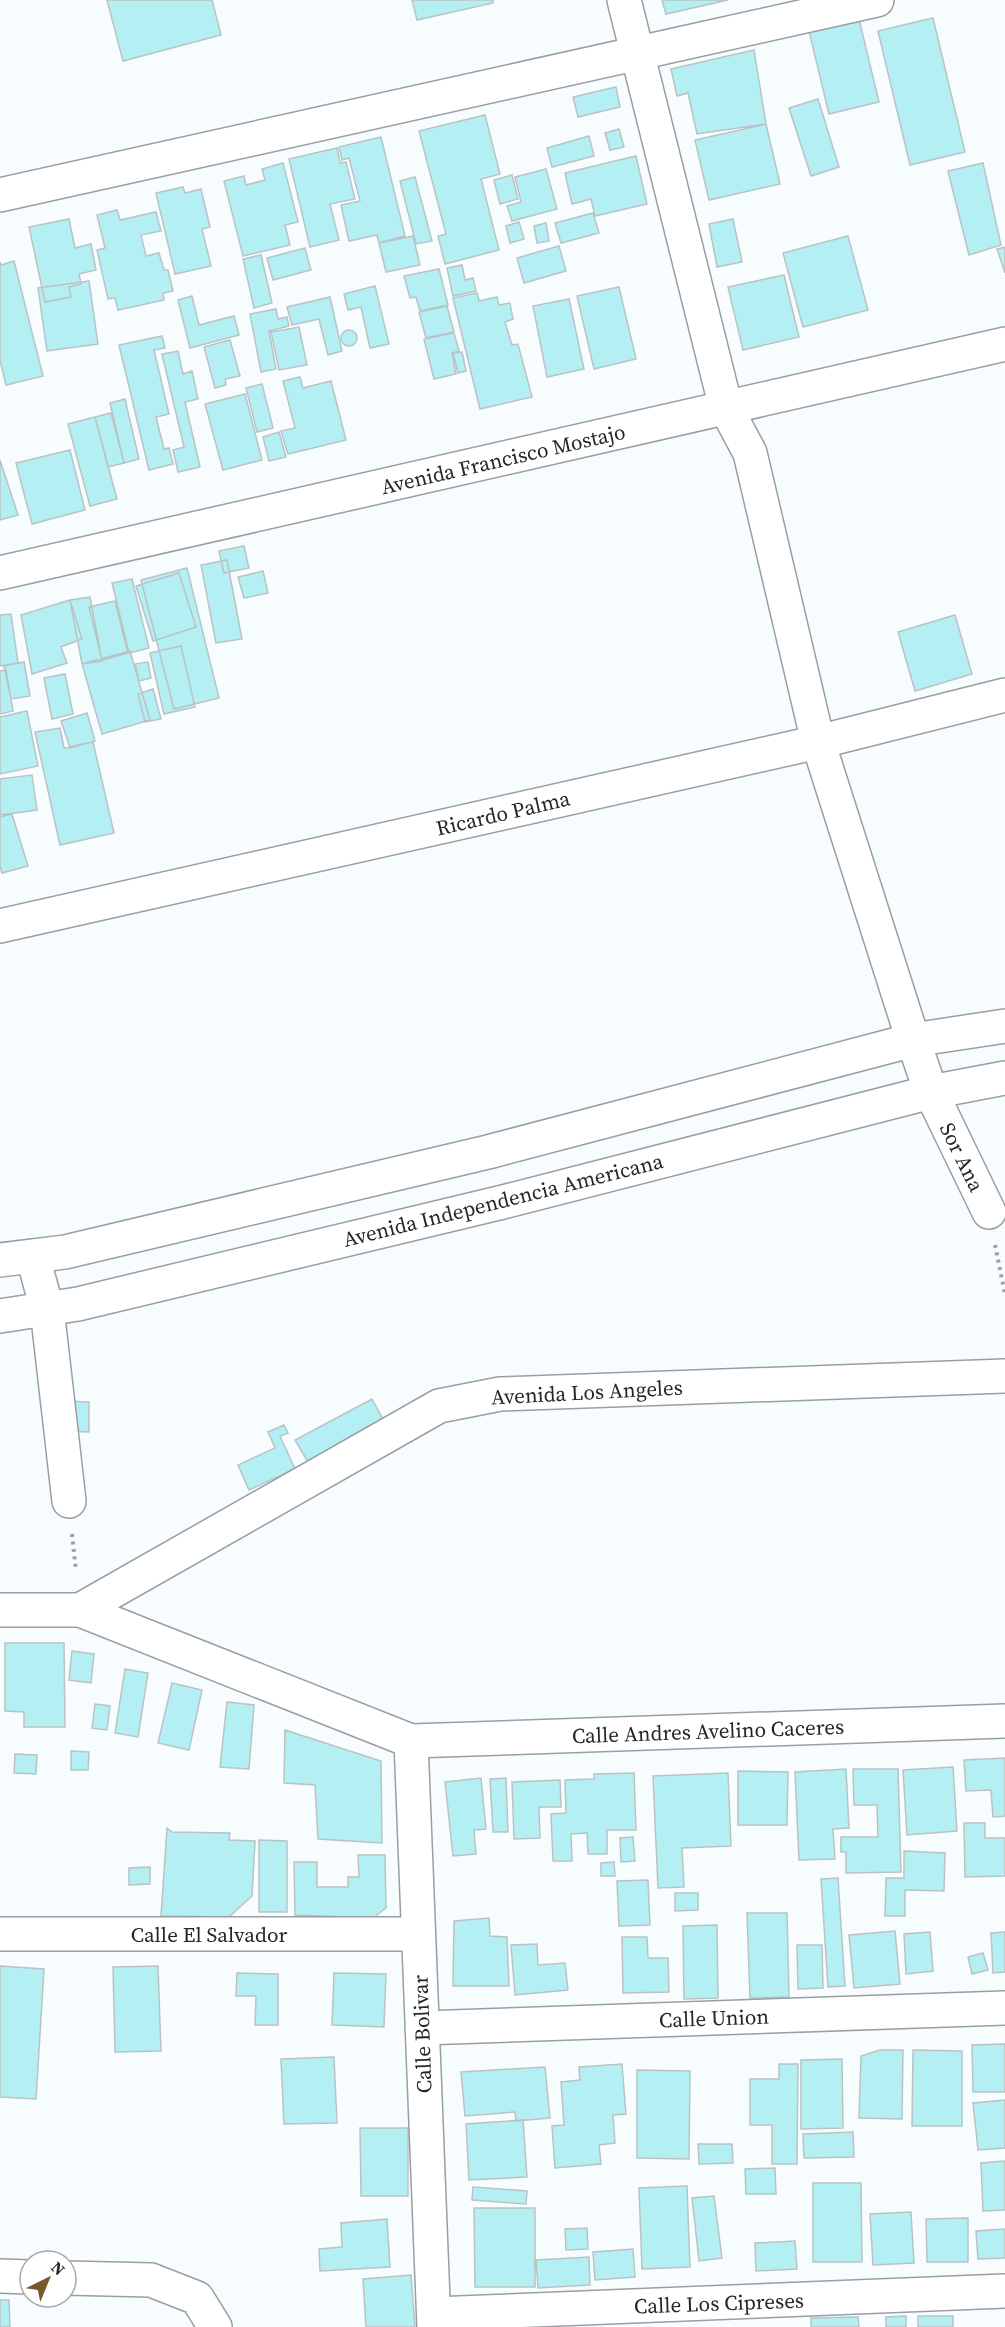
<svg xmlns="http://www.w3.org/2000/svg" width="1005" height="2327" font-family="'Source Serif 4',serif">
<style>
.building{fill:#b4eff3;stroke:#bac3c4;stroke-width:1.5}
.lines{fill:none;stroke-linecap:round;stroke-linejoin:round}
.street-casing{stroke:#989fa3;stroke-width:36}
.secondary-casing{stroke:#989fa3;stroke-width:36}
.path{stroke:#9da1a3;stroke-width:4;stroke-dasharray:3 4.5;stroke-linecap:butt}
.street{stroke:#fff;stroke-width:33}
.secondary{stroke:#fff;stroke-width:33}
.labels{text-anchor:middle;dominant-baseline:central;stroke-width:5;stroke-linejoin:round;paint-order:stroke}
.street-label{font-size:21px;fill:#242728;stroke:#fff}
</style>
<rect width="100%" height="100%" fill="#f7fcff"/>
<path class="building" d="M107,0H212L221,35L123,61Z
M412,0H493V3L417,20Z
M662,0H728L666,14Z
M933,18L965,152L910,165L878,31Z
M859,19L879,102L829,114L809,31Z
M754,50L766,124L697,134L688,93L677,96L671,69Z
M616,87L620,107L578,117L573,97Z
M818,99L839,167L811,176L789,108Z
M485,115L500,174L481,179L499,250L445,264L438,236L446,234L419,131Z
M766,124L780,184L709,200L695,140Z
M619,129L624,147L610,150L605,133Z
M589,136L594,156L552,167L547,148Z
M381,137L405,236L379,243L377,235L349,241L341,205L360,201L349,158L342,160L339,147Z
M337,148L340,163L346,162L355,199L330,204L339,240L310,247L289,159Z
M636,156L647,204L595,216L591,199L572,204L565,173Z
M283,163L298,222L285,225L290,245L243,256L224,181L244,176L246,185L265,180L262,169Z
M983,163L1001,245L969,255L948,171Z
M546,169L557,209L512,221L507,206L521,202L515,177Z
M512,175L518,199L500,204L494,180Z
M415,177L432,241L416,244L400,181Z
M183,187L185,193L201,189L210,227L202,229L211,266L175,274L156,193Z
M117,210L120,220L156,212L161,231L141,235L146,256L159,253L164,270H168L173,291L163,293L164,300L118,310L115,298L108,299L97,250L105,248L97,215Z
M593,213L599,233L561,243L555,223Z
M69,219L75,248L91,244L96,270L79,274L81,284L69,287L71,297L45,302L29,227Z
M733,219L742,262L717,267L709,224Z
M519,222L524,239L510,243L506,226Z
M546,223L549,241L537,243L534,226Z
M413,236L420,265L386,272L379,243Z
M848,236L868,310L803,327L783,253Z
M559,246L566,271L524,283L517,258Z
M1005,247V273L997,249Z
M305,248L311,270L273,280L267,258Z
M261,255L272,303L254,308L243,259Z
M14,261L43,376L6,385L0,360V262L1,265Z
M462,265L465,280L473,278L476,291L453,296L447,268Z
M439,269L448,305L420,311L416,297L410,298L404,276Z
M784,275L799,337L743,350L728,287Z
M89,281L98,344L47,351L38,288Z
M375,286L389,344L370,348L361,307L348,310L344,294Z
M619,287L636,359L594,369L577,296Z
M477,293L479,301L497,297L499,305L510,303L513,319L505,322L512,345L518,344L532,397L480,409L453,298Z
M192,296L199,325L234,316L239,335L190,348L178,300Z
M330,297L342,351L328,355L319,319L292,325L287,307Z
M569,299L584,369L547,377L533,306Z
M447,306L454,332L426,338L419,312Z
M276,309L278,319L287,317L289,326L269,331L276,369L261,372L250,314Z
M299,327L307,365L279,370L271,332Z
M341 338a8 8 0 1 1 16 0a8 8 0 1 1-16 0Z
M454,333L459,351L452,353L456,374L434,379L424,339Z
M162,336L165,348L154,350L169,414L156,417L164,449L169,448L173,464L149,470L119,345Z
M230,340L240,376L225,379L226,385L215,388L204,347Z
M178,351L183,374L192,371L198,399L185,402L200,467L178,472L173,450L184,447L162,354Z
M462,352L466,371L458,373L453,353Z
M300,377L303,388L331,381L346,440L288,454L281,431L295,428L283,381Z
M262,384L273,428L257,432L246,388Z
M245,394L262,460L223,470L205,404Z
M125,399L139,459L124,463L110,403Z
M111,413L124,463L108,467L95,417Z
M95,417L117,499L90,506L68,424Z
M279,432L286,457L269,461L263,437Z
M70,450L85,510L32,524L16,463Z
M0,460L18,515L0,520Z
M244,546L249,568L224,573L219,551Z
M227,560L242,639L216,643L201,565Z
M187,568L219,698L174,709L141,580Z
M263,571L268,593L244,598L238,577Z
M179,573L196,627L153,641L136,586Z
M132,579L149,648L129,653L112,583Z
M90,597L102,661L82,664L70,600Z
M70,600L82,639L61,647L67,663L32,674L21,615Z
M115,601L128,653L102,660L89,607Z
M11,614L18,663L0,666V615Z
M955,615L972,674L915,691L898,632Z
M181,646L195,707L164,714L150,653Z
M130,651L150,720L102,734L82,664Z
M24,662L30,696L11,699L4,666Z
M148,662L151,678L139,681L135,664Z
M6,670L13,711L0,714V671Z
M65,674L73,714L52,719L44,678Z
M153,689L161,719L145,722L138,694Z
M27,711L38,766L0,774V717Z
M87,713L95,741L70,748L61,721Z
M60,728L64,748L93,742L114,833L60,845L35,732Z
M32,775L37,810L0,815V779Z
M12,814L28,866L2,873L0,866V817Z
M372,1399L384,1421L308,1462L295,1440Z
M63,1401L89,1402V1432L63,1431Z
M284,1425L288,1433L280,1436L295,1469L249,1490L238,1465L275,1448L268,1432Z
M5,1643H64L65,1727H24V1712L5,1711Z
M72,1651L94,1654L91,1683L69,1680Z
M125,1669L148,1673L138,1737L115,1733Z
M172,1683L202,1690L189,1750L158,1743Z
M227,1702L254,1705L249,1769L220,1767Z
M95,1704L110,1706L107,1730L92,1728Z
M285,1730L381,1761L382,1843L318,1839L315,1785L284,1783Z
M71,1751L89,1752L88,1770H71Z
M15,1754L37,1755L36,1774L14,1773Z
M1005,1758V1816L993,1817L991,1790L966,1791L964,1760Z
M953,1767L957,1831L907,1835L903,1770Z
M846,1769L849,1828L833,1829L835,1859L799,1860L795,1772Z
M853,1769H898L901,1872L846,1873V1852H841V1837H878L877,1805H854Z
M738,1771L788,1772L787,1825H738Z
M634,1773L636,1830H607V1854H588L587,1833L571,1834L572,1861H553L551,1814L566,1813L565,1780L594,1779V1774Z
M728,1773L731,1846L682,1848L684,1887L658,1888L653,1776Z
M481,1778L486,1829L474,1830L476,1854L453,1856L445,1782Z
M506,1778L508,1832H493L490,1779Z
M560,1780L561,1807H539L540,1838L514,1839L512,1782Z
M964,1823H985V1838H1005V1876L965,1877Z
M167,1828L172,1832L230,1833L229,1840L255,1841L252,1896L229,1917L161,1916Z
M633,1837L635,1861L621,1862L620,1838Z
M259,1840L287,1841V1912H259Z
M904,1851L945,1853L944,1891L905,1890V1916H885L886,1878H904Z
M358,1855H385L386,1908L373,1918L295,1915L294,1862H317V1887H348V1877H359Z
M614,1862L615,1876H601V1863Z
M150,1867V1884L129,1885V1868Z
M838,1878L845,1986L828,1987L821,1879Z
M648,1880L650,1925L619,1926L617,1881Z
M675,1893H698V1910L675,1911Z
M747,1913H787L789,1997L750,1998Z
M489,1918L490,1936L507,1937L509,1986H453L454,1921Z
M717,1925L718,1998L684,1999L683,1926Z
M895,1931L900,1984L854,1988L849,1935Z
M930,1932L933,1971L906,1974L904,1934Z
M1005,1932V1972L993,1973L991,1933Z
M622,1937H647L648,1958H668L669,1992L623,1993Z
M537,1944L538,1965L565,1963L568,1990L515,1995L511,1945Z
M797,1945H822L823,1988L798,1989Z
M983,1953L988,1970L972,1974L968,1957Z
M0,1966L44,1969L36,2099L0,2097Z
M158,1966L161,2051L115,2052L113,1967Z
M237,1973L278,1974V2025H255L256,1996H236Z
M334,1973L386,1974L384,2027L332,2025Z
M1005,2044V2092H973L972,2045Z
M880,2050H903L902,2119L859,2118L861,2056Z
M913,2050L962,2051V2126H912Z
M334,2057L337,2123L284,2124L281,2059Z
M842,2059L843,2128L801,2129V2060Z
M622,2064L626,2114L613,2115L615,2143L599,2145L601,2164L555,2168L552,2126L564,2125L561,2082L580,2080L579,2067Z
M779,2064H798L797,2164H772V2125H750V2079H779Z
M545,2067L550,2118L516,2121L515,2112L465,2116L461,2072Z
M637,2070L690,2071L689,2159L637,2158Z
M1005,2100V2148L978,2150L973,2103Z
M523,2120L527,2177L469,2180L466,2124Z
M360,2128H408V2196H361Z
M853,2132L854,2157L804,2158L803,2134Z
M698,2144H732L733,2163L699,2164Z
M1005,2161V2210L983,2211L981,2163Z
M775,2168L776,2194H746L745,2169Z
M813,2183H861L862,2262H813Z
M687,2186L690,2267L642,2269L639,2188Z
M473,2187L527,2191L526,2204L472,2200Z
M714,2196L722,2258L699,2261L692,2198Z
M474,2208H535V2287H475Z
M911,2212L914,2263L873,2265L870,2214Z
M968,2218V2262H927L926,2219Z
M387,2219L390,2267L320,2271L319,2249L342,2247L341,2223Z
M587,2228L588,2249L566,2250L565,2229Z
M1005,2229V2258L978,2259L976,2231Z
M795,2241L797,2269L756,2271L755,2243Z
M633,2249L635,2277L595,2280L593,2252Z
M589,2257L590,2285L538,2288L536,2260Z
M411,2275L415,2327H366L363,2279Z
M0,2300H9L10,2327H0Z
M906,2316V2327H886V2317Z
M918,2316H953V2327H918Z
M858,2317L859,2327H811V2318Z"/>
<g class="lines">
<defs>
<path id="street" d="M624,0L726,408L750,453L818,742L913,1040L931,1092L989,1212
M0,195L877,0
M0,926L818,742L1005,695
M33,1257L47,1309L69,1501
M0,1610H80L411,1741L1005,1721
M80,1610L439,1406L500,1394L1005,1376
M411,1741L434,2327
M0,1934H418
M422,2028L1005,2008
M0,2276L30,2277
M66,2278L151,2280L197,2298L215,2327
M434,2314L1005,2291"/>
<path id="secondary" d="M0,573L1005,344
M0,1260L65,1252L488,1152L913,1040L1005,1026
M0,1316L78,1304L503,1202L931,1092L1005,1078"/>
</defs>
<use href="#street" class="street-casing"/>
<use href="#secondary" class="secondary-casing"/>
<path class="path" d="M995,1245L1005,1294
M72,1534L76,1571"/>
<use href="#street" class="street"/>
<use href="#secondary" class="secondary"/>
</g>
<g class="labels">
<g class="street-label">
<text transform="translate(503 459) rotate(-13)">Avenida Francisco Mostajo</text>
<text transform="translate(503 813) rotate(-13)">Ricardo Palma</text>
<text transform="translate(962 1157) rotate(64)">Sor Ana</text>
<text transform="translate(503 1200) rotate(-14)">Avenida Independencia Americana</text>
<text transform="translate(587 1392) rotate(-3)">Avenida Los Angeles</text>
<text transform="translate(708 1731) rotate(-2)">Calle Andres Avelino Caceres</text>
<text x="209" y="1934">Calle El Salvador</text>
<text transform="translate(714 2018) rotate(-2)">Calle Union</text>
<text transform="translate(422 2034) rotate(-92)">Calle Bolivar</text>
<text transform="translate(719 2303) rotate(-2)">Calle Los Cipreses</text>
</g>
</g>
<g transform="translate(48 2279) rotate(43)"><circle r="28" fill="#ffffff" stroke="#a7a9a9" stroke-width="1.5"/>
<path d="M0-4.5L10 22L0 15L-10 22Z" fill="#765a2d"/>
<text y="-9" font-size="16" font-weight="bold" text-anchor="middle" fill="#242728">N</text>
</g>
</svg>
